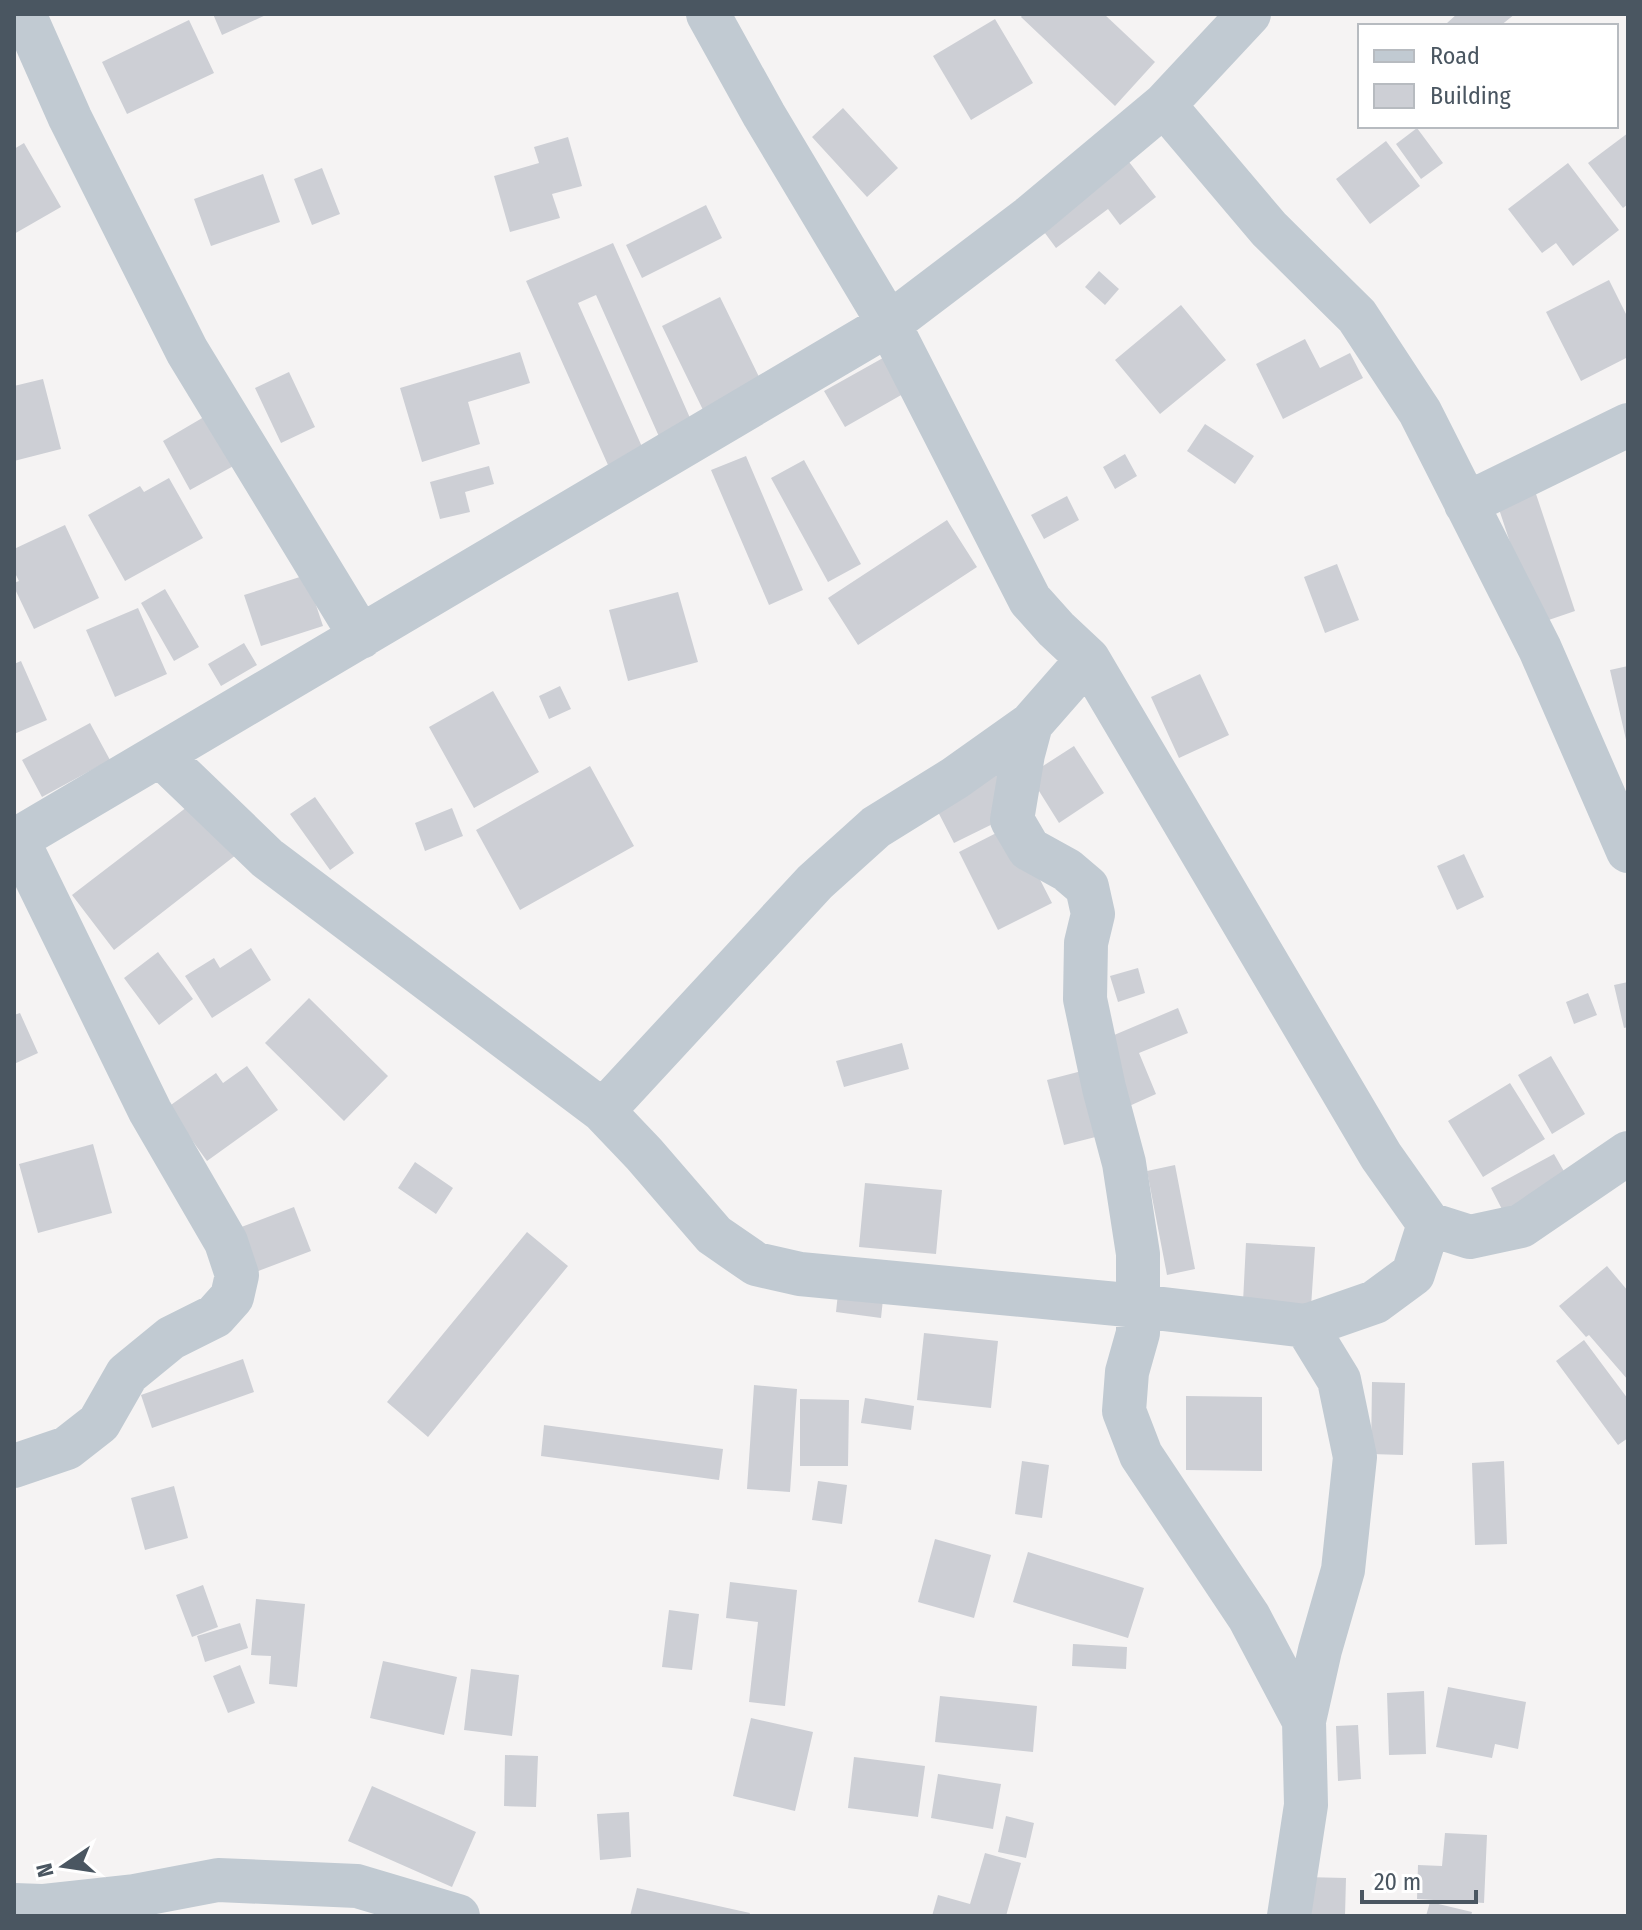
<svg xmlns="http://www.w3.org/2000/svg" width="1642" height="1930" font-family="'Fira Sans Condensed',sans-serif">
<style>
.building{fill:#cdcfd5}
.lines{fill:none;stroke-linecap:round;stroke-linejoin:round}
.minor{stroke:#c1cad2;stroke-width:44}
</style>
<rect width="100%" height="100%" fill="#f5f3f3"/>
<path class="building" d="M213,14H268L222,35Z
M1023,14H1104L1155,62L1115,106L1021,17Z
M1457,14H1515L1500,26H1449L1447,23Z
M995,19L1033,83L971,120L933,56Z
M189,20L214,73L127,114L102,62Z
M843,108L898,168L867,197L812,137Z
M1417,128L1443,163L1421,179L1396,144Z
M1628,133V204L1623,208L1588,163Z
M568,137L582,186L552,194L560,218L510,232L494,176L539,163L534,147Z
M1386,141L1420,186L1370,224L1336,179Z
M24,143L61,207L14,234V149Z
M1126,158L1156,197L1120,225L1108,209L1056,248L1039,225Z
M1568,163L1619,230L1573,266L1556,243L1542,253L1508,209Z
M322,168L340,214L312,225L294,179Z
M263,174L280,222L211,246L194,199Z
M706,205L722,238L642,278L626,245Z
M613,243L694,427L661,441L596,295L578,303L643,449L608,465L526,281Z
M1099,271L1119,289L1105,305L1085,287Z
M1609,280L1628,318V357L1581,381L1546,312Z
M720,297L762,383L704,412L662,326Z
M1181,305L1226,360L1160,414L1115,360Z
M1305,339L1320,368L1350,353L1363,378L1283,419L1256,364Z
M520,352L530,383L468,402L480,444L422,462L400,388Z
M890,354L910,390L845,427L824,391Z
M289,372L315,427L281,443L255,388Z
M43,379L61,449L14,461V386Z
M209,414L237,464L190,490L163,441Z
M1205,424L1254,456L1235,484L1187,451Z
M1125,454L1137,476L1115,489L1103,467Z
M746,456L803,590L769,605L711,470Z
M804,460L861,564L828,582L771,478Z
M489,466L494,484L465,492L470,512L440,519L430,482Z
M169,478L203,538L125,581L88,515L140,486L144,492Z
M1535,491L1575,611L1537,624L1497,503Z
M1067,496L1079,520L1044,539L1031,515Z
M947,520L977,567L858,645L828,598Z
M65,525L99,598L34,629L14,587V583L19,581L14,571V549Z
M1337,564L1359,620L1325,633L1304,577Z
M306,575L323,626L261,646L244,595Z
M165,589L199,647L174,661L141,603Z
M678,592L698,662L628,681L609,610Z
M138,608L167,674L115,697L86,630Z
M244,643L257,665L221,686L208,664Z
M21,661L47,720L14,734V664Z
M1628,666V744H1627L1610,670Z
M1200,674L1229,735L1179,758L1151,697Z
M560,686L571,709L549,719L539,696Z
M493,691L539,772L474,808L429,727Z
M90,723L110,760L42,797L22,760Z
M1074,746L1104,793L1059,823L1029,775Z
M590,766L634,846L520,910L476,830Z
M1000,773L1019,811L954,843L935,806Z
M200,797L241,851L114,950L72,895Z
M315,797L354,853L330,870L290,814Z
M452,808L463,836L425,851L415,823Z
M1012,825L1052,903L998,930L959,852Z
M1464,854L1484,897L1457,910L1437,866Z
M251,948L271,980L212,1018L185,976L214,958L220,968Z
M158,952L193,999L159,1025L124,978Z
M1138,968L1145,993L1118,1002L1110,976Z
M1628,982V1027L1624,1028L1614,985Z
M1588,993L1597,1015L1574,1024L1566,1002Z
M309,998L388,1076L344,1121L265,1043Z
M1178,1008L1188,1033L1139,1053L1156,1094L1127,1107L1100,1041Z
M20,1013L38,1053L14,1064V1015Z
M902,1043L909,1069L844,1087L836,1061Z
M1551,1056L1585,1114L1552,1134L1518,1075Z
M1105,1065L1123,1130L1064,1145L1047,1080Z
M247,1066L278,1110L207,1161L168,1107L216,1073L223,1083Z
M1510,1083L1545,1139L1483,1177L1448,1121Z
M93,1144L112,1213L38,1233L19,1164Z
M1554,1154L1569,1180L1505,1215L1491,1188Z
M415,1162L453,1188L436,1214L398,1188Z
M1175,1165L1195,1269L1167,1275L1147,1171Z
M865,1183L942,1190L936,1254L859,1247Z
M294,1207L311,1251L253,1273L236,1229Z
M527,1232L568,1266L428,1437L387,1402Z
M1246,1243L1315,1247L1311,1307L1243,1302Z
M1607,1266L1628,1291V1380L1589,1335L1586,1337L1559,1306Z
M839,1284L884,1290L881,1318L836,1312Z
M924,1333L998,1341L991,1408L917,1400Z
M1584,1340L1628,1399V1438L1618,1445L1556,1361Z
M243,1359L254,1392L152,1428L141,1395Z
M1372,1382L1405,1383L1403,1455L1371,1454Z
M754,1385L797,1389L790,1492L747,1489Z
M1186,1396L1262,1397V1471L1186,1470Z
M865,1398L914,1406L911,1430L861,1423Z
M800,1399L849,1400L848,1466H800Z
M544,1425L723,1449L719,1480L541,1456Z
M1022,1461L1049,1465L1042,1518L1015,1514Z
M1504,1461L1507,1544L1475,1545L1472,1463Z
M818,1481L847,1485L842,1524L812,1520Z
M174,1486L188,1538L145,1550L131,1498Z
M935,1539L991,1555L974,1618L918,1602Z
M1028,1552L1144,1588L1128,1638L1013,1602Z
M730,1582L797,1590L785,1706L749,1702L758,1622L726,1618Z
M203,1585L218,1627L192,1637L176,1595Z
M256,1599L305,1604L297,1687L269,1684L271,1656L251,1655Z
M669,1610L699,1614L692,1670L662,1667Z
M240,1623L248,1648L205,1662L197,1636Z
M1073,1644L1127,1647L1126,1669L1072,1666Z
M383,1661L457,1677L444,1735L370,1718Z
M240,1665L255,1703L228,1713L213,1676Z
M471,1669L519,1675L512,1736L464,1730Z
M1448,1687L1526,1702L1518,1749L1495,1744L1492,1758L1436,1747Z
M1424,1691L1426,1754L1389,1755L1387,1693Z
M940,1696L1037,1706L1033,1752L935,1742Z
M751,1718L813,1732L795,1811L733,1796Z
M1358,1725L1361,1779L1338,1781L1336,1726Z
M505,1755L538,1756L536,1807L504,1806Z
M854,1757L925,1766L918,1817L848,1808Z
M938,1774L1001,1784L993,1829L931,1818Z
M372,1786L476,1832L452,1887L348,1841Z
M629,1812L631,1857L600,1860L597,1814Z
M1006,1816L1034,1823L1026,1858L998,1852Z
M1445,1833L1487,1835L1484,1903L1417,1899L1418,1865L1442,1866Z
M985,1853L1021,1863L1006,1916H932L938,1895L970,1904Z
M1304,1877L1346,1878L1345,1916H1303Z
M637,1888L750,1913L749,1916H630Z
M1430,1902L1472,1912L1471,1916H1426Z"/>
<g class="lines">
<path class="minor" d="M24,14L70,118L187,351L361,637
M708,14L764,115L889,324L1030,600L1056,629L1088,659L1381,1156L1429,1224L1470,1237L1521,1226L1628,1153
M1164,105L1269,229L1357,316L1420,412L1540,649L1628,851
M1466,504L1628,425
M1031,724L1023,754L1012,820L1029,849L1067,870L1087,887L1093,914L1086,943L1085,999L1104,1088L1124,1163L1138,1254V1333L1127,1372L1124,1411L1141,1455L1249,1617L1304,1721
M160,755L267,858L603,1111L644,1154L714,1235L756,1264L800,1274L1138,1306L1306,1326L1375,1302L1413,1274L1429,1224
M14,841L889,324L1030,217L1164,105L1249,14
M603,1111L815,882L876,827L955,778L1031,724L1088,659
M14,1466L67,1448L99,1423L127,1374L171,1338L215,1316L232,1297L237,1275L226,1242L150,1111L17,839
M14,1905L42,1906L134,1896L218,1880L357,1886L458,1916
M1289,1916L1306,1805L1304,1721L1320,1650L1343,1570L1355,1457L1339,1380L1306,1326"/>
</g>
<rect width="1642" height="1930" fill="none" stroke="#4a5661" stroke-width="32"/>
<rect x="1358" y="24" width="260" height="104" fill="#ffffff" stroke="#b7bbc0" stroke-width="2"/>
<rect x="1374" y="50" width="40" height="12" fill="#c1cad2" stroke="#b7bbc0" stroke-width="2"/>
<text x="1430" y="64" font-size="24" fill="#4a5661">Road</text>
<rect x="1374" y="84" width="40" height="24" fill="#cdcfd5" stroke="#b7bbc0" stroke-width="2"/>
<text x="1430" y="104" font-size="24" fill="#4a5661">Building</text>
<g transform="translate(64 1866) rotate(257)" stroke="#ffffff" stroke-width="6" paint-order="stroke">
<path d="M0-6L14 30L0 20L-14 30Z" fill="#4a5661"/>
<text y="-12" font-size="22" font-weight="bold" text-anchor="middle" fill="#4a5661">N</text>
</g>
<path d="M1362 1890v12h114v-12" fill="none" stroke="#4a5661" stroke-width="4"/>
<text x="1374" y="1890" font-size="24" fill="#4a5661" stroke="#ffffff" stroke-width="6" paint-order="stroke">20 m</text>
</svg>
